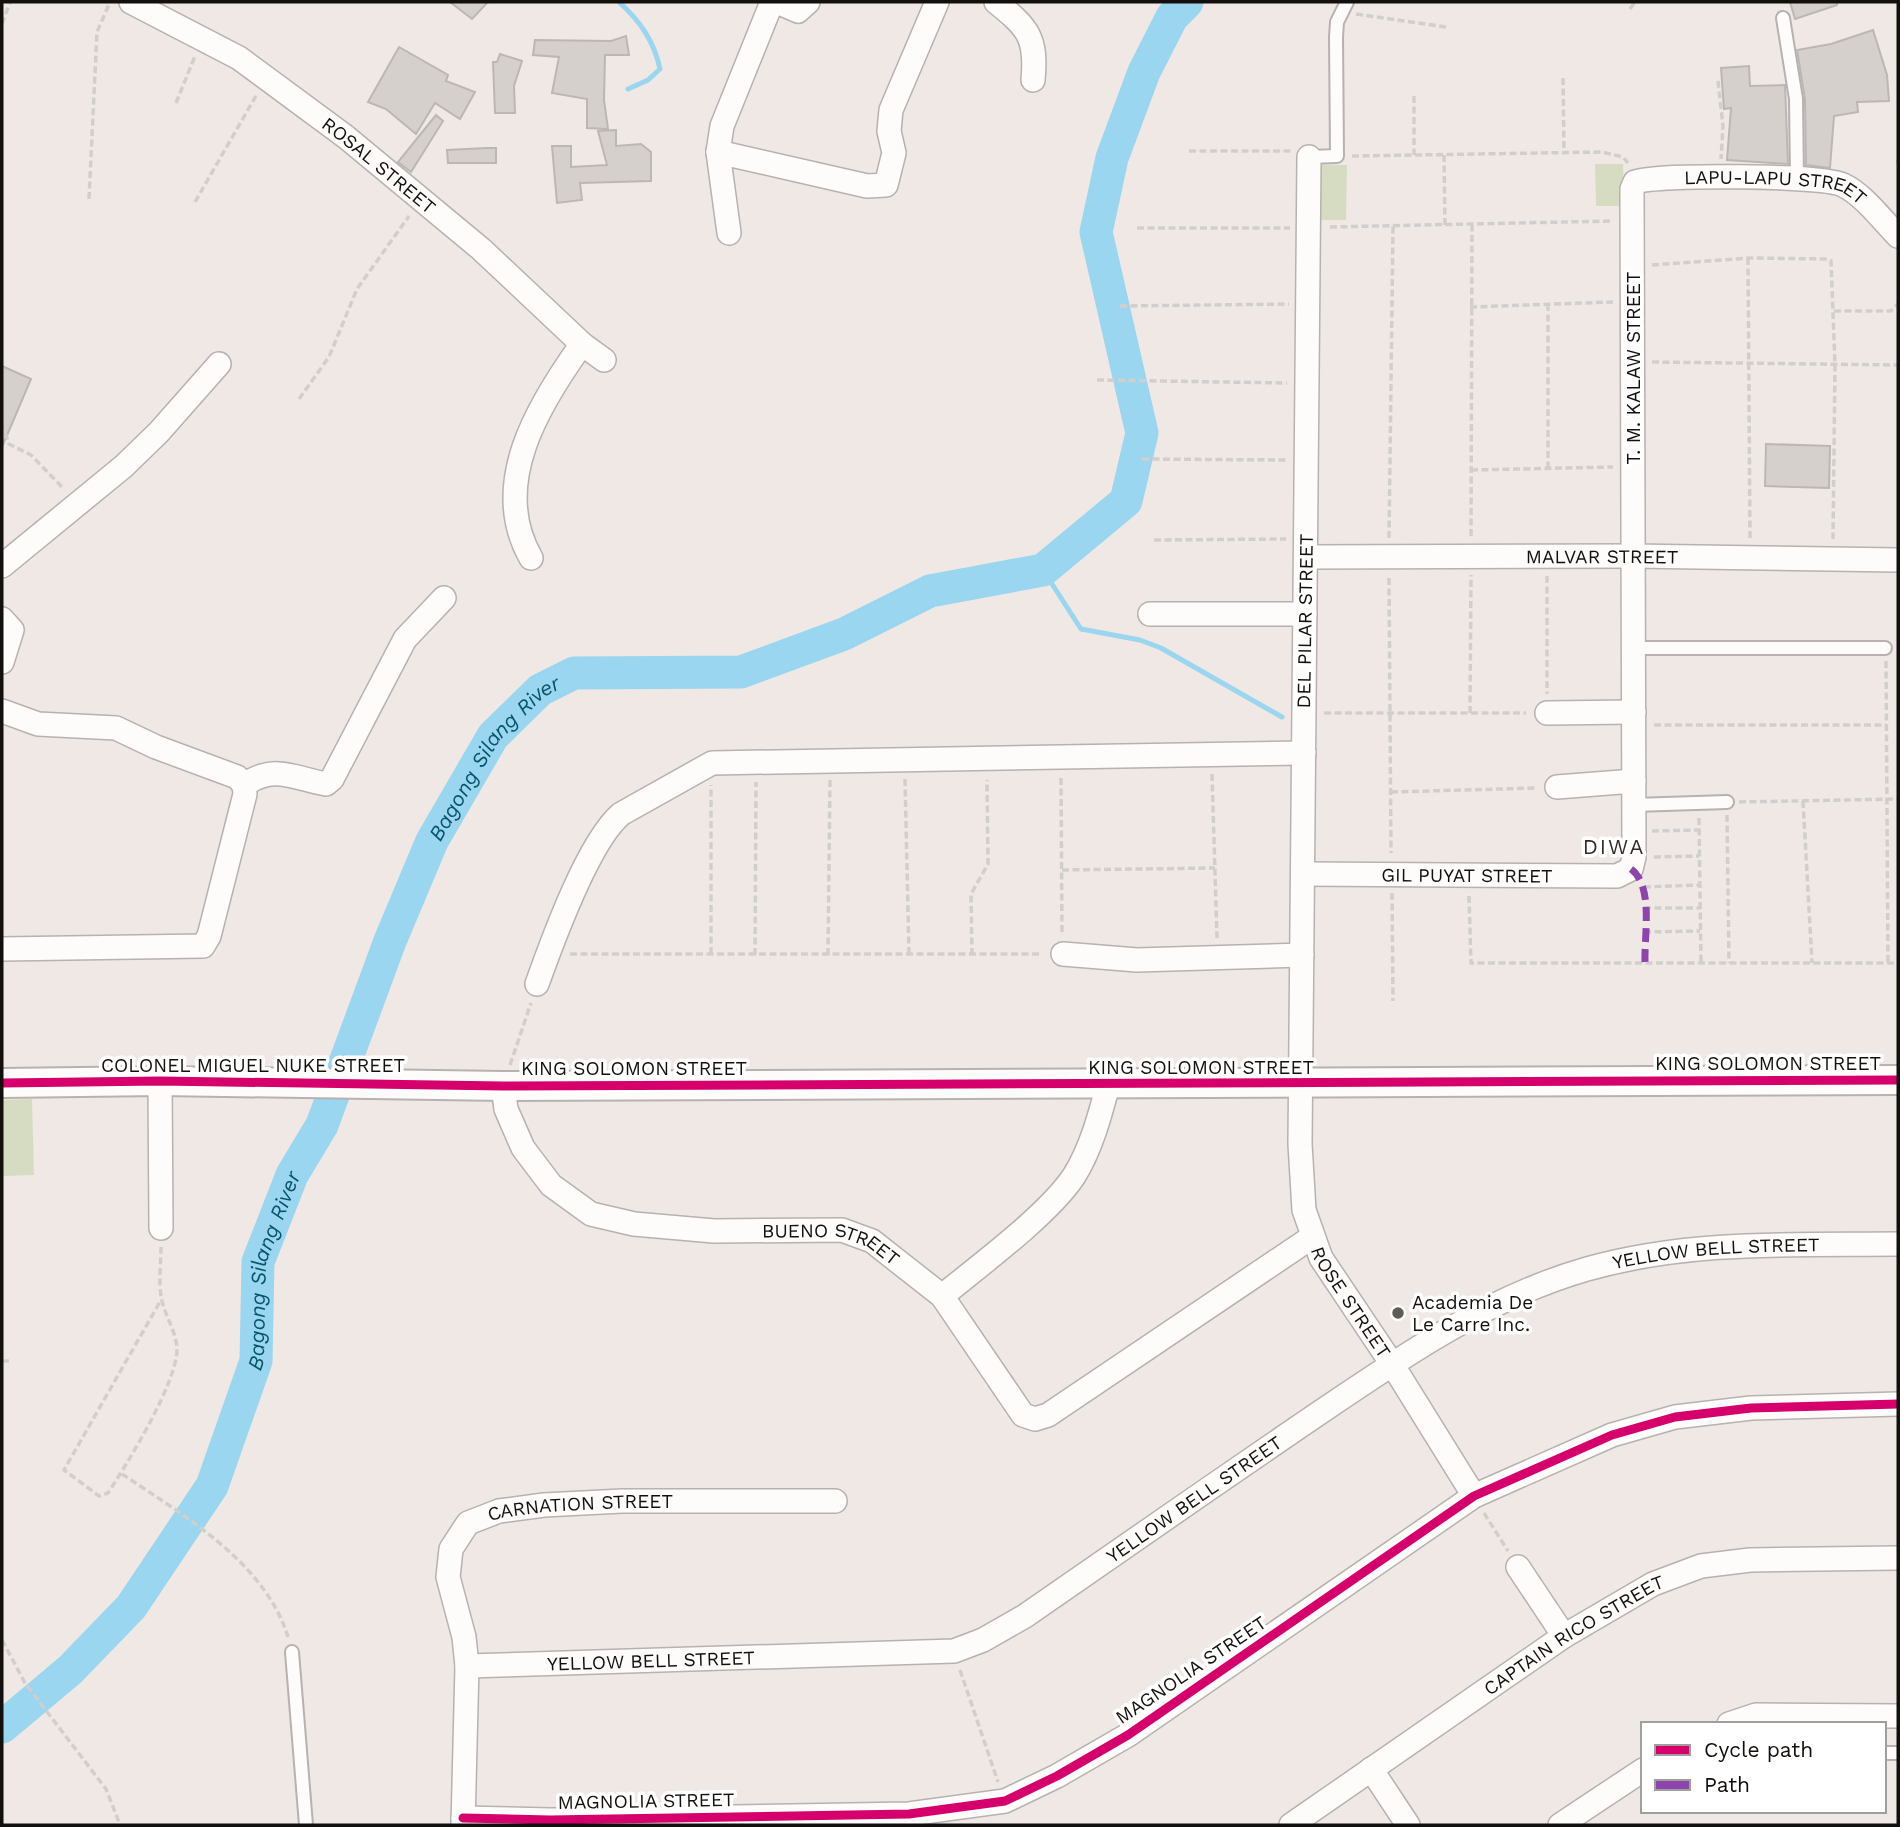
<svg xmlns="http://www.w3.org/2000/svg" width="1900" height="1827" font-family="'Work Sans',sans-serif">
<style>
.green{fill:#d6dcc2}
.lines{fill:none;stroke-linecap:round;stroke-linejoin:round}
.stream{stroke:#9ad6ef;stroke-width:5}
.river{stroke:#9ad6ef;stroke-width:33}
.building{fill:#d6d0cd;stroke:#bcb6b4;stroke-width:2}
.service-casing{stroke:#b7b1af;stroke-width:16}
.minor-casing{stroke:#b7b1af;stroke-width:26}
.tertiary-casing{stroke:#b7b1af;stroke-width:32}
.path{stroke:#d1cfce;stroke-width:3.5;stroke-dasharray:7 3.5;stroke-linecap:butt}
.service{stroke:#fdfcfb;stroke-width:12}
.minor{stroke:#fdfcfb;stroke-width:23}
.tertiary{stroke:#fdfcfb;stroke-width:28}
.quiet{stroke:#8e44ad;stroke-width:7;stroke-dasharray:14 7;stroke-linecap:butt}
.cycleway-casing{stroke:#fff;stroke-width:13}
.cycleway{stroke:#d6006c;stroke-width:9}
.poi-dot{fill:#605b58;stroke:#fff;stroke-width:2.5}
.labels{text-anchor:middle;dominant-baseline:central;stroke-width:7;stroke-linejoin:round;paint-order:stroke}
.street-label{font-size:19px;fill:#130f0c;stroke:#fff}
.poi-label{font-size:19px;fill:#130f0c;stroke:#fff;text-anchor:start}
.water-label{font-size:21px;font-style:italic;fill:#07556d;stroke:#fff}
.neighbourhood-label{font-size:21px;letter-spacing:2px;fill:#352b26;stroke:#fff}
</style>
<rect width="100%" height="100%" fill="#f0e8e5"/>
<path class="green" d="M1595,164H1623L1624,206H1596Z
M1315,165H1347L1346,220H1315Z
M32,1099L34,1175L2,1176V1100Z"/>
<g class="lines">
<path class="stream" d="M619,2C640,21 654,41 660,69L648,80L628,89
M1043,570L1081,629L1140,640L1161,648L1282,717"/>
<path class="river" id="s1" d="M2,1727L70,1670L131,1607L212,1486L256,1361L258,1262L292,1175L322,1125L390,941L432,841L493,736L540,690L574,673L741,672L844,634L930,591L1043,570L1126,501L1142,433L1096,232L1112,158L1144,72L1172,17L1187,2"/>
</g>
<path class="building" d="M450,2H488L472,19Z
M1790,2H1837V5L1795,19Z
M1873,30L1887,75L1889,101L1857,102L1858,112L1834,116L1830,168L1806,165L1805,99L1797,50L1831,44Z
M626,36L629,55H605L604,100L608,129L587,128V99L552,93L559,57L533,55L535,40L611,41Z
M399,47L448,75L446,81L475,92L460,119L435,103L416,134L386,109L368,102Z
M500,54L522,61L514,86L515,113H495L493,62H497Z
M1749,66L1750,86L1785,85L1788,164L1727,160L1731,108L1724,109L1721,68Z
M436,115L443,121L411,172L398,162Z
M616,130V146L641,144L651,152V181L580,183L582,200L557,203L552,146H571V167L607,165L598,131Z
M487,148H496V163H448L447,150Z
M2,366L31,379L2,447Z
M1766,444L1830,446L1829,488L1765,486Z"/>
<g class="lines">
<defs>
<path id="service" d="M1783,18L1796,99L1797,178
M1309,157L1337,156L1336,37L1337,22L1347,2
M1634,648H1885
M1634,805L1727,802
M292,1652L306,1825
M1884,1753H1898"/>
<g id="minor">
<path id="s2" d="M131,2L239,58L346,137L481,249L582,344L604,360"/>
<path d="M777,2L798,11L808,2"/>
<path d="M996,2C1028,28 1037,37 1033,80"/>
<path d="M718,152L867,186L886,185L894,153L889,131L891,110L937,2"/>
<path id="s3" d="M1309,157L1300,1144L1304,1210L1321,1258L1392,1364L1474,1496"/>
<path d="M729,233L718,152L722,126L772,2"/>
<path id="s4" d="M1306,557L1633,556L1898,560"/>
<path d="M531,558C489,485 538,405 582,344"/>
<path d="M2,566L124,466L159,432L219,364"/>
<path d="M1150,614H1305"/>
<path d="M2,619L12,630L2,662"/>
<path d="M2,711L38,724L116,728L156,747L237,777L244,785L245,794L209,936L203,946L2,949"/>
<path d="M1547,713L1634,712"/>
<path d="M244,785C274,764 293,778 326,784L332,779L405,639L444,598"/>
<path d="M1557,787L1634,781"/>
<path id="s5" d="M1303,874L1617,876L1631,869L1634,857L1632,189L1635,182C1656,174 1824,175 1843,185C1864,195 1882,220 1898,236"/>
<path d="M1063,954L1137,960L1302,955"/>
<path d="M537,984C552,942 588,842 621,814L712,763L1304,753"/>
<path d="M160,1081L161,1228"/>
<path id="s6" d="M503,1086L506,1109L523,1148L551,1185L591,1214L634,1224L714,1231L842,1230L872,1241L942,1296L1023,1415L1035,1419L1048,1415L1312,1237"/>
<path d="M942,1296C979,1266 1049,1214 1074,1176C1091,1149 1100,1115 1108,1085"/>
<path d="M1518,1567L1564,1636"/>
<path id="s7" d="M467,1666L954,1651L983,1640L1025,1616C1117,1552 1208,1489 1300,1426C1390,1365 1482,1299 1587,1269C1689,1240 1794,1245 1898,1244"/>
<path d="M1729,1724L1756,1715L1898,1716"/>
<path d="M1371,1769L1408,1825"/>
<path d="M463,1818L550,1820L909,1814L1005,1801L1057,1776L1128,1735L1474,1496L1612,1435L1675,1417L1751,1408L1898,1404"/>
<path id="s8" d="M463,1825L467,1666L464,1637L448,1577L451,1549L468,1523L499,1511L544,1505L622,1501H835"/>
<path id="s9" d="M1291,1825L1564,1636L1653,1584L1701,1566L1750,1560L1898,1558"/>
<path d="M1560,1825L1643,1770"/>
</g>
<path id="tertiary" d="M2,1083L160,1081L503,1086L1898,1080"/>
</defs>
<use href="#service" class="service-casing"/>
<use href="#minor" class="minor-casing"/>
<use href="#tertiary" class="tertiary-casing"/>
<path class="path" d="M1630,9L1635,2
M1356,14L1446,27
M2,24L10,2
M1563,78L1564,153
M1718,81L1723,126L1721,159
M1414,96V155
M176,103L195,56
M1189,151H1291
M1444,155L1445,225
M1352,156L1602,152L1623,157L1628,163
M1896,162H1898
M89,199L97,32L110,2
M195,202L257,94
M1330,227L1612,221
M1137,228H1290
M1748,258L1750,538
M1652,265L1748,258L1828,259L1831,261L1835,365L1833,539
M1548,304V468
M1120,306L1289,304
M1470,307L1613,302
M1834,311H1891L1898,304
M1652,362L1898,365
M1097,380L1287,383
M299,399L329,357L357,289L409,216
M2,423L9,444L31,455L64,489
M1142,459L1287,460
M1471,470L1613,467
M1471,536L1472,225
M1389,538L1393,226
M1154,540L1286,539
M1547,576V694
M1389,578L1391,853
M1886,661L1888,963
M1324,713H1526
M1470,713L1471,575
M1654,725H1886
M1212,774L1217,938
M1061,778L1062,935
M905,779L909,955
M1391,792L1537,788
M1803,801L1812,963
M1739,802L1898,799
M1727,815L1729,963
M1699,818L1701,963
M1652,831L1699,830
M1654,857L1699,856
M1062,870L1215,868
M1644,887L1700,885
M1392,893L1393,1001
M1469,896L1471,963H1898
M1644,908H1700
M1644,932L1700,931
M570,954H1042
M711,954V785
M755,955L756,782
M828,955L830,779
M972,955L971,894L988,864L987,780
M510,1065L531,1003
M161,1247C161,1263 158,1285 162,1301C166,1317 175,1330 177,1347C179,1380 127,1464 108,1493L99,1496L64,1470L161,1300
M2,1361H9
M122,1474C183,1515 265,1562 288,1637
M1484,1513L1508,1551
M2,1640L25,1683L106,1789L120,1825
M960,1670L998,1782"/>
<use href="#service" class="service"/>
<use href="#minor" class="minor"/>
<use href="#tertiary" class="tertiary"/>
<path class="quiet" d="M1631,869C1654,886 1644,936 1645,962"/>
<defs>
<path id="cycleway" d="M2,1083L160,1081L503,1086L1898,1080
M463,1818L550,1820L909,1814L1005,1801L1057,1776L1128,1735L1474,1496L1612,1435L1675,1417L1751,1408L1898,1404"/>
</defs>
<use href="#cycleway" class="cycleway-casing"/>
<use href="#cycleway" class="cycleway"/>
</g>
<circle class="poi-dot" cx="1398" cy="1313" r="7"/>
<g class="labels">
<g class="street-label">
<text stroke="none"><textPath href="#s2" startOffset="298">ROSAL STREET</textPath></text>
<text stroke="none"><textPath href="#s5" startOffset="1160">LAPU-LAPU STREET</textPath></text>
<text transform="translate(1633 368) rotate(-90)">T. M. KALAW STREET</text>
<text stroke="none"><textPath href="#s4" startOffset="296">MALVAR STREET</textPath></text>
<text transform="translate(1305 621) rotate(-89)">DEL PILAR STREET</text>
<text stroke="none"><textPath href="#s5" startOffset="164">GIL PUYAT STREET</textPath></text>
<text x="1768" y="1063">KING SOLOMON STREET</text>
<text x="253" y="1065">COLONEL MIGUEL NUKE STREET</text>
<text x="1201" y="1067">KING SOLOMON STREET</text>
<text x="634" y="1068">KING SOLOMON STREET</text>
<text stroke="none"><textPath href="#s6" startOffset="406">BUENO STREET</textPath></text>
<text stroke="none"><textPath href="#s7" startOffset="1360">YELLOW BELL STREET</textPath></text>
<text stroke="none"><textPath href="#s3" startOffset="1157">ROSE STREET</textPath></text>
<text stroke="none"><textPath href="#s7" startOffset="772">YELLOW BELL STREET</textPath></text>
<text stroke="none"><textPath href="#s8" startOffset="424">CARNATION STREET</textPath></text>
<text stroke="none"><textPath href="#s9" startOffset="341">CAPTAIN RICO STREET</textPath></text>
<text stroke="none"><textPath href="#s7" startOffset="184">YELLOW BELL STREET</textPath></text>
<text transform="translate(1191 1670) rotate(-34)">MAGNOLIA STREET</text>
<text transform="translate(646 1801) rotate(-1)">MAGNOLIA STREET</text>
</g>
<g class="poi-label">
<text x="1412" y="1302">Academia De<tspan x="1412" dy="22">Le Carre Inc.</tspan></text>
</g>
<g class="water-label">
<text stroke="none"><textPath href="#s1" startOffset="1115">Bagong Silang River</textPath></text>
<text stroke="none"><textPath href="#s1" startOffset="548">Bagong Silang River</textPath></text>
</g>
<g class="neighbourhood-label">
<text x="1614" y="846">DIWA</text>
</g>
</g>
<rect width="1900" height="1827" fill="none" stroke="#130f0c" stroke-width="7"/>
<rect x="1641" y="1722" width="245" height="91" fill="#ffffff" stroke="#a19f9e" stroke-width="2"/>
<rect x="1655" y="1745" width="35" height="10" fill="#d6006c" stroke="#a19f9e" stroke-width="2"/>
<text x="1704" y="1757" font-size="21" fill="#130f0c">Cycle path</text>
<rect x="1655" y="1780" width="35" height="10" fill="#8e44ad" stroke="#a19f9e" stroke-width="2"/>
<text x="1704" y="1792" font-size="21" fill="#130f0c">Path</text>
</svg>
